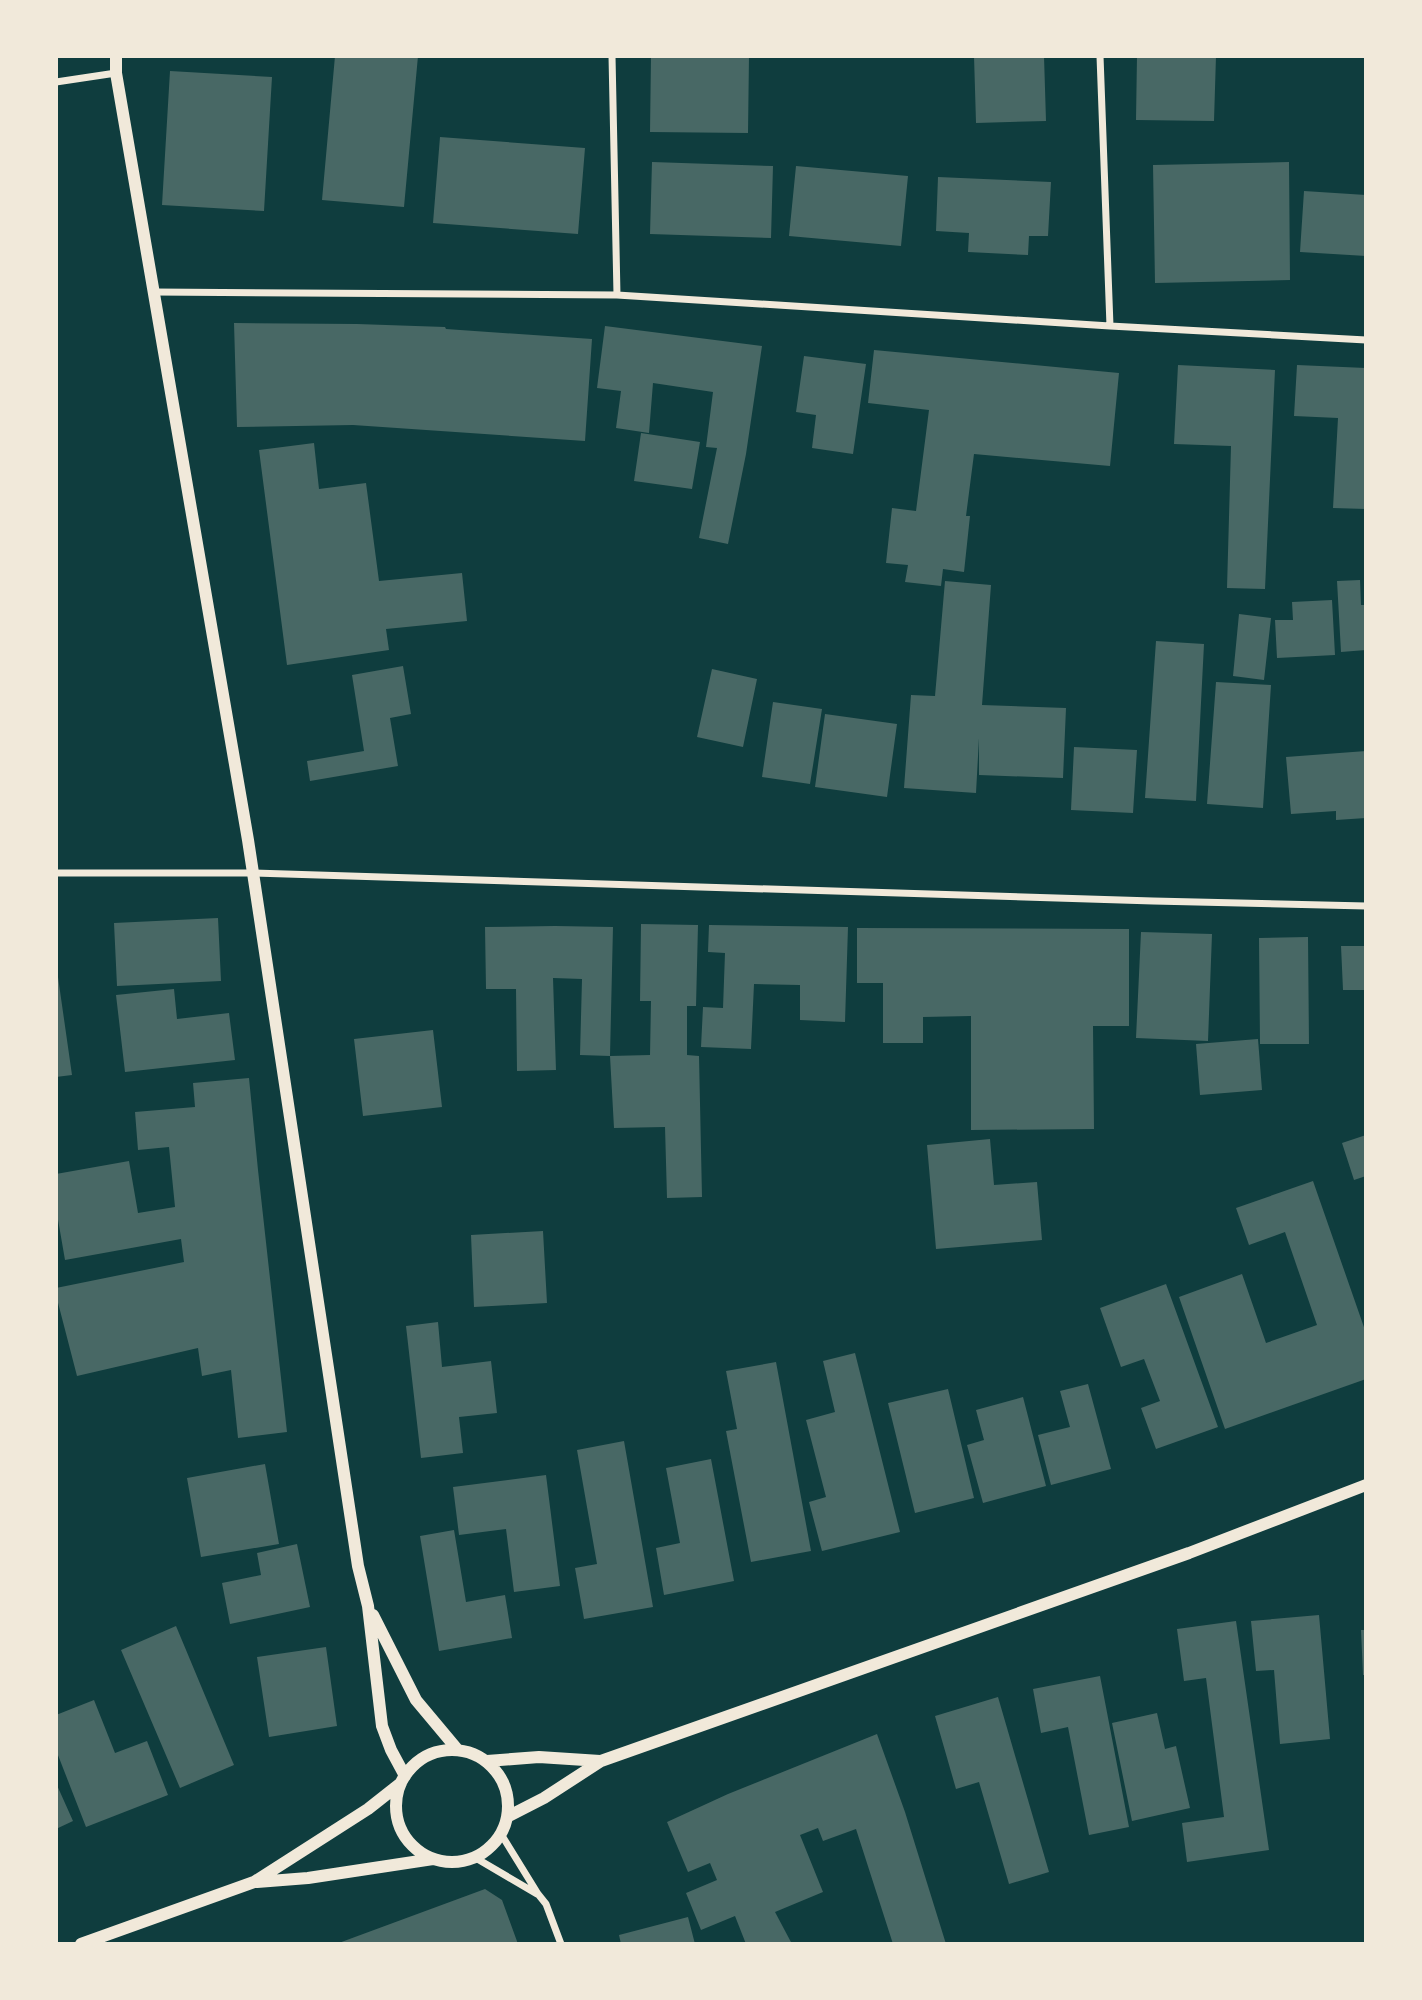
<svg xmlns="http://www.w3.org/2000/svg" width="1422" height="2000" font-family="Commissioner,sans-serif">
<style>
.building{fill:#486865}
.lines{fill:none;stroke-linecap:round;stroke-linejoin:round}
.minor{stroke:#f1e9da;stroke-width:7}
.tertiary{stroke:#f1e9da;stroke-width:12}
</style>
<rect width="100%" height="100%" fill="#0f3d3e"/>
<path class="building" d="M335,56H418L404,207L322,200Z
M651,56H749L748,133L650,132Z
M974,56H1044L1046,121L976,123Z
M1137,56H1216L1214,121L1136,120Z
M170,71L272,77L264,211L162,205Z
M440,137L585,148L578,234L433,223Z
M652,162L773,166L771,238L650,234Z
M1289,162L1290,280L1155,283L1153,165Z
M796,166L908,176L901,246L789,236Z
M938,177L1051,182L1048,236H1029L1028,255L968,252L969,233L936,231Z
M1304,191L1366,195V256L1300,252Z
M234,323L357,324L445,327L446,329L592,339L585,441L353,425L237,427Z
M605,326L762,346L746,454L728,544L699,538L717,448L706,447L713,392L653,383L649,433L616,428L621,391L597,388Z
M874,350L1119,373L1110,466L974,454L966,516H970L964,572L943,569L941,586L905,582L908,565L886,563L892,508L916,511L929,410L868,403Z
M804,356L866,364L853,454L812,448L816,415L796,412Z
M1178,365L1275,370L1265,589L1227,588L1231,446L1174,444Z
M1297,365L1366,368V509L1333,508L1338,418L1294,416Z
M641,433L700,442L692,489L634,481Z
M314,443L319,489L366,483L379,581L462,573L467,621L386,629L389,650L287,665L259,450Z
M1360,580L1361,605H1366V650L1341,652L1337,581Z
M945,581L991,585L982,705L1066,708L1063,778L979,775V738L976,793L904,788L911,695L935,696Z
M1332,600L1335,655L1277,658L1275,620H1293L1292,602Z
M1239,614L1271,618L1264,680L1233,676Z
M1156,641L1204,644L1196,801L1145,798Z
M403,666L411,714L390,718L398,766L310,781L307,761L364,751L352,675Z
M712,669L757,679L743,747L697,737Z
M1216,682L1271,685L1263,808L1207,804Z
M773,702L822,709L810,784L762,777Z
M825,714L897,724L887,797L815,787Z
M1074,747L1137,750L1133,813L1071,810Z
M1366,751V818L1336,820V811L1291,814L1286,757Z
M218,918L221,981L117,986L114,923Z
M641,924L698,925L696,1006H687V1055L699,1056L702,1197L667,1198L665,1127L614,1128L610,1056L650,1055L651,1001H640Z
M709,925L848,927L845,1022L800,1020V985L754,984L751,1049L701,1047L703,1007L723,1008L725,953L708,952Z
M555,926L613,927L610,1056L580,1055L582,979L553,978L556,1070L517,1071L516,989H486L485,927Z
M857,928L1129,929V1026H1093L1094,1129L971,1130V1016L923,1017V1043H883V983H857Z
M1141,932L1212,934L1208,1041L1136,1038Z
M1308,937L1309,1044H1260L1259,938Z
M1341,946H1366V990H1343Z
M56,977H58L72,1075L56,1077Z
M174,989L177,1019L229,1013L235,1060L125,1072L116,995Z
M433,1030L442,1107L363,1116L354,1039Z
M1258,1039L1262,1090L1200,1095L1196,1044Z
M249,1078L258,1170L287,1432L238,1438L231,1370L202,1376L198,1348L77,1376L56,1295V1288L184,1262L181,1239L65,1260L56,1208V1174L129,1161L138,1213L175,1207L169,1147L138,1150L135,1112L195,1107L193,1083Z
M1366,1135V1176L1354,1180L1342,1143Z
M990,1139L994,1185L1037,1182L1042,1240L936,1249L927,1145Z
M1313,1181L1366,1333V1379L1225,1429L1179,1297L1242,1274L1266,1343L1317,1325L1285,1232L1249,1245L1236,1208Z
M543,1231L547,1303L474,1307L471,1235Z
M1166,1284L1218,1427L1156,1449L1141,1408L1160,1401L1144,1359L1121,1367L1100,1308Z
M438,1322L442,1367L491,1361L497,1413L459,1417L463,1453L421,1458L406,1326Z
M855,1353L900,1532L822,1551L809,1502L826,1497L806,1420L835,1412L823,1361Z
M776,1362L811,1551L751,1562L726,1431L737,1429L726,1371Z
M1088,1384L1111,1469L1051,1485L1038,1435L1070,1427L1060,1391Z
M948,1389L974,1498L915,1513L888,1403Z
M1023,1397L1046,1486L983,1503L967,1445L984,1440L976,1410Z
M624,1441L653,1607L584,1619L575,1568L597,1564L577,1450Z
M711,1459L734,1581L664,1595L656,1548L680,1543L666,1468Z
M265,1464L279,1544L201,1557L187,1478Z
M546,1475L560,1586L514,1592L506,1529L459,1535L453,1487Z
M454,1530L466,1602L505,1595L512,1638L439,1651L420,1536Z
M297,1544L310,1607L230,1624L222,1583L261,1575L257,1553Z
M1319,1615L1330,1739L1280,1744L1274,1670L1256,1671L1251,1621Z
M1236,1621L1269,1850L1187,1862L1182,1823L1224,1817L1206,1678L1184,1681L1177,1629Z
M176,1626L234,1765L180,1788L121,1650Z
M1361,1630H1366V1675H1363Z
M326,1647L337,1726L269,1737L257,1657Z
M1100,1676L1129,1827L1089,1835L1068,1727L1041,1733L1033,1689Z
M998,1697L1049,1872L1009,1884L979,1782L956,1789L935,1716Z
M94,1700L115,1753L147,1741L168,1795L86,1827L56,1750V1715Z
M1157,1713L1165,1749L1176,1746L1190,1808L1132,1821L1112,1723Z
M877,1734L905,1812L946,1944H893L856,1829L823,1841L818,1828L800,1835L823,1892L775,1912L792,1944H746L735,1916L701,1930L686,1893L717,1880L710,1863L688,1872L667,1822L728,1794Z
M56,1783L73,1821L56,1829Z
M485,1889L502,1900L518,1944H336Z
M688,1917L695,1944H621L619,1935Z"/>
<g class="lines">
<path class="minor" d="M612,56L617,295
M1100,56L1110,326
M56,82L116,73
M154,292L617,295L1110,326L1366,340
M56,873H253L1153,901L1366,906
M501,1834L538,1894L546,1904L561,1944
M474,1857L537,1894"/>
<path class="tertiary" d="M116,56V73L248,840L358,1566L368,1606L382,1726L391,1750L405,1776
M373,1615L416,1700L457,1749
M396 1806a56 56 0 1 1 112 0a56 56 0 1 1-112 0Z
M487,1761L539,1757L600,1761
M507,1817L544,1798L601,1761L1189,1553L1366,1485
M257,1882L308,1878L433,1859
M81,1944L254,1882L368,1809L401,1783"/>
</g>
<rect width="1422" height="2000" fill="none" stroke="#f1e9da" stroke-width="116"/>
</svg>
